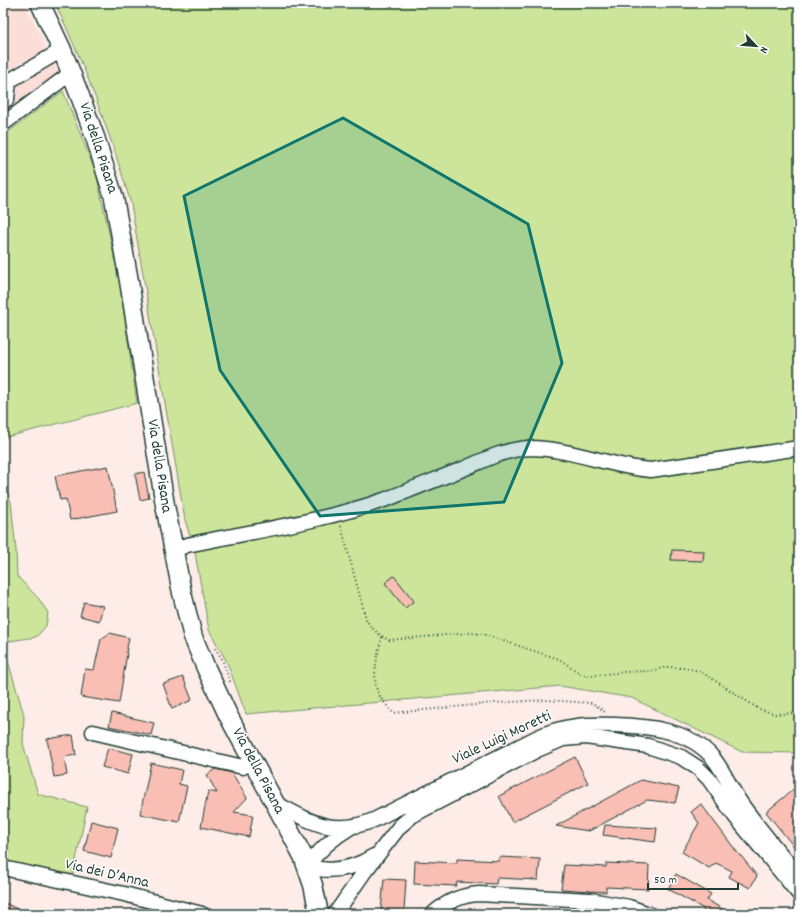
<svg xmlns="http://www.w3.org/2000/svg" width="802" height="917" font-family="Dekko,sans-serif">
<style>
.built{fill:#fcded8}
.green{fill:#cce59b;stroke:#769168}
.building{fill:#f9beb4;stroke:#1f3d34}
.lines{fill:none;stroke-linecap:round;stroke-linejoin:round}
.minor-casing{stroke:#1f3d34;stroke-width:17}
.major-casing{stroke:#1f3d34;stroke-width:21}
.path{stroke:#1f3d34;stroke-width:2;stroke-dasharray:1 3;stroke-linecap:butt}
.minor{stroke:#fff;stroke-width:14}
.major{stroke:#fff;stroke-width:18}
.marked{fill:#0f766e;fill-opacity:0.2;stroke:#0f766e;stroke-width:3;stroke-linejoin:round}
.labels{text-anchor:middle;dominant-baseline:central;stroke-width:3;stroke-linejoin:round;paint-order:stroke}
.street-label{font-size:16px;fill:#1f3d34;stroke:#fff}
</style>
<rect width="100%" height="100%" fill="#fdece8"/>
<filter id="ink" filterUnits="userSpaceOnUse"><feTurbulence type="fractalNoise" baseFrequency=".025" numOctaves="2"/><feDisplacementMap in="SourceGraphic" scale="8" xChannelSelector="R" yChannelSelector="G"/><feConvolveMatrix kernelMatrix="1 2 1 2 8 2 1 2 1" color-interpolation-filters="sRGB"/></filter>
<g filter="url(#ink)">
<path class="built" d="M3,3H24L59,74L3,116Z"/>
<path class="green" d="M55,3H799V753L742,752L632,698L560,686L246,714L227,662L209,630L195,553L185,520L131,204C111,135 86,68 55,3Z
M63,91L96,173L119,279L137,403L3,438V136Z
M3,480L11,502L16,550L17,576L39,599L48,613L46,626L36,637L3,642Z
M3,644L24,715L23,744L38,794L87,807L72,879L3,863Z"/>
<path class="building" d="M108,466L117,511L70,520L66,499L60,500L55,476Z
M144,472L149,498L140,500L135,474Z
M672,550L704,551L703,561L671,560Z
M394,576L414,601L405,608L385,583Z
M84,602L103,606L99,621L80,616Z
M110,633L129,638L126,653H127L119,703L81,697L85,669L94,670L101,639Z
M183,677L192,700L172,709L163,684Z
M112,713L154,723L151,735L109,726Z
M73,735L76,755L64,757L67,775L54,777L47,739Z
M108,748L133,754L128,774L102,767Z
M575,757L588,783L512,822L499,796Z
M151,763L182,770L179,784L187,786L179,822L140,814Z
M215,769L232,773L247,798L234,812L253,815L249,837L201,827L208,791L217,793L207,775Z
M641,780L679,788L675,803L647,800L589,831L556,826Z
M795,788L799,793V853L766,812Z
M701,804L740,856H741L757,876L750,888L729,877L732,871L716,863L709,868L682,852L699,823L691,812Z
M91,821L118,828L111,858L84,851Z
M605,825L657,828L655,842L603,835Z
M499,857L540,859L538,880L497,878L496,884L457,882L456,886L414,884L415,861L457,863V859L499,861Z
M606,863L649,865L648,889L606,887V892L561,889L564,865L606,867Z
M676,874L711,894L707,900L731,914H702L704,909L668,889Z
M384,879L406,880L404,912L381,911Z
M3,902L27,914H3Z"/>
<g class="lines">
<defs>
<path id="minor" d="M3,102L7,99L9,81L62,50
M3,124L71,73
M174,550L187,545C253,531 321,522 384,500C411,490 437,479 463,469C484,460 506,449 529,448C571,448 610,467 651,470L799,448
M93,732L243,767L252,761
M275,803C311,822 333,837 374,820L538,737C563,725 588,724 615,725C649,726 690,730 713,758C724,771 730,788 740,802C758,828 779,852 799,876
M351,827C334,837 319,850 307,866C331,874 353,869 374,856
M3,868L124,894L202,914
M335,914L365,871L400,826L413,815L537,750L563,739L586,737L648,746L681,757L698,768L709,779L734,815L799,894
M433,914C446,902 461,895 479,894L590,900L629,907L649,914"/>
<path id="major" d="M40,3L62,50L80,96L95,137L114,198L129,281L165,505L182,593L193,637L206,668L228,715L303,856L313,885L319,914"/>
</defs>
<use href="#minor" class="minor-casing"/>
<use href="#major" class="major-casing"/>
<path class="path" d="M341,526L366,619C371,629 379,635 389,640L469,633L482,634L559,659L581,674L590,676L623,672L650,671L667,667L685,668L700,671L759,709L775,714L799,713
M382,637C378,652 372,674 377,690C379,698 388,706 393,713L495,703L545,700L592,703L600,708L605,712
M215,648L222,659L231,684"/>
<use href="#minor" class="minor"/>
<use href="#major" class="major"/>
</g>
</g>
<path class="marked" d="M343,118L528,224L562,363L504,502L320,516L220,370L184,196Z"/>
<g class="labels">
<g class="street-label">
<text transform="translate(98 148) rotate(72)">Via della Pisana</text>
<text transform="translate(159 466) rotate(81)">Via della Pisana</text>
<text transform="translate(502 738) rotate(-25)">Viale Luigi Moretti</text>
<text transform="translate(258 771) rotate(62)">Via della Pisana</text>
<text transform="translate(107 874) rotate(13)">Via dei D’Anna</text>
</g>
</g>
<rect width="802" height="917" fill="none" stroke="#fff" stroke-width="16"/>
<rect x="8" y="8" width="786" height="901" fill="none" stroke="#1f3d34" stroke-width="1.5" filter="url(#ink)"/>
<g transform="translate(756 46) rotate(116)" stroke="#ffffff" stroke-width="3" paint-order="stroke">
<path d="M0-3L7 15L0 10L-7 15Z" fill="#1f3d34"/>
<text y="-6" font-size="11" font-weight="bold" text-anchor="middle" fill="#1f3d34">N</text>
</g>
<path d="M648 883v6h90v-6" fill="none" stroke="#1f3d34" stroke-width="2"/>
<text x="654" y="883" font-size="12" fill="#1f3d34" stroke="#ffffff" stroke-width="3" paint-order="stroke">50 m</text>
</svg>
